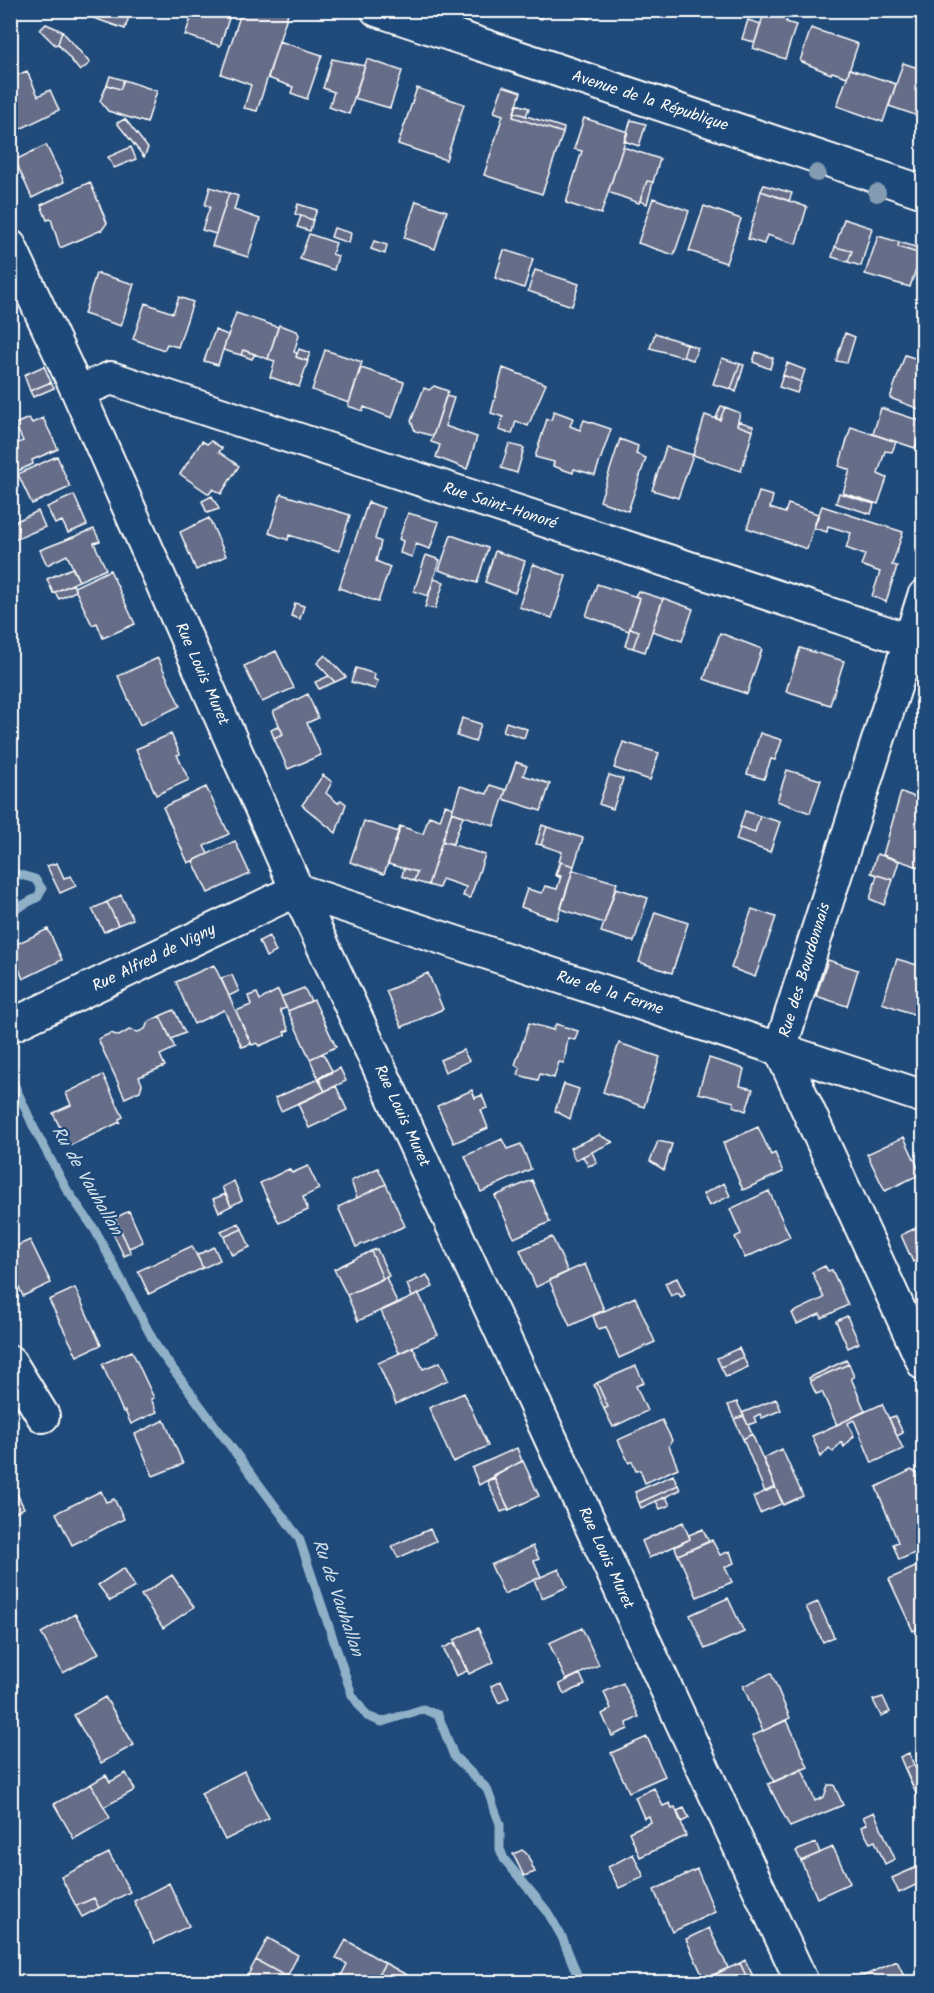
<svg xmlns="http://www.w3.org/2000/svg" width="934" height="1993" font-family="Kalam,sans-serif">
<style>
.lines{fill:none;stroke-linecap:round;stroke-linejoin:round}
.stream{stroke:#8fb0c7;stroke-width:9}
.building{fill:#666d89;stroke:#fff;stroke-width:1.5}
.street-casing{stroke:#fff;stroke-width:36}
.street{stroke:#1f4a7a;stroke-width:32}
.tree{fill:#849cb2}
.labels{text-anchor:middle;dominant-baseline:central;stroke-width:4.5;stroke-linejoin:round;paint-order:stroke}
.street-label{font-size:16px;fill:#fff;stroke:#1f4a7a}
.water-label{font-size:18px;font-style:italic;fill:#d0dee8;stroke:#1f4a7a}
</style>
<rect width="100%" height="100%" fill="#1f4a7a"/>
<filter id="ink" filterUnits="userSpaceOnUse"><feTurbulence type="fractalNoise" baseFrequency=".0167" numOctaves="2"/><feDisplacementMap in="SourceGraphic" scale="12" xChannelSelector="R" yChannelSelector="G"/><feConvolveMatrix kernelMatrix="1 2 1 2 8 2 1 2 1" color-interpolation-filters="sRGB"/></filter>
<g filter="url(#ink)">
<g class="lines">
<path class="stream" d="M10,872L35,879L42,889L38,897L10,912
M10,1075L34,1128L67,1190L95,1230L158,1349L299,1538L352,1695L367,1716L382,1722L423,1709L438,1715L454,1756L487,1789L500,1824V1849L504,1859L547,1911L562,1937L580,1982"/>
</g>
<path class="building" d="M83,10H131L125,29L82,14Z
M194,10L231,12L220,46L185,35Z
M242,10H289L257,111L244,108L251,85L221,74Z
M517,10H544L541,19Z
M562,10H592L589,19Z
M765,10H790L786,22L796,25L785,59L753,48Z
M748,20L761,24L755,42L742,39Z
M46,24L62,31L58,44L55,45L40,30Z
M811,28L858,44L847,77L832,72L831,74L800,61Z
M62,31L90,63L80,71L58,44Z
M279,41L322,55L307,99L291,93L293,87L268,78Z
M332,59L365,66L349,114L329,107L334,92L323,88Z
M367,59L402,71L390,108L354,98Z
M903,63L924,70V118L889,106Z
M850,69L896,84L883,122L837,106Z
M27,71L38,96L50,90L59,110L10,134V78Z
M110,76L124,80L120,89L107,85Z
M124,80L157,91L147,123L108,111L100,101L107,85L120,89Z
M503,86L521,92L513,117L563,133L542,194L484,175L503,115L494,112Z
M417,88L464,104L446,160L398,144Z
M517,104L529,108L526,116L514,112Z
M514,112L564,128L563,133L513,117Z
M584,118L628,132L601,214L566,203L582,151L574,149Z
M125,119L148,148L144,157L117,123Z
M631,120L646,124L639,146L624,141Z
M46,145L64,182L32,198L15,160Z
M131,147L136,159L114,168L108,157Z
M623,147L660,159L653,182L647,181L639,203L608,192Z
M647,181L653,182L647,204L640,201Z
M90,182L107,223L102,230L60,248L51,219L47,220L41,205Z
M764,185L792,193L789,201L761,191Z
M210,187L229,193L216,234L202,230L210,207L205,205Z
M761,191L807,207L796,244L767,235L764,244L748,239Z
M229,193L238,196L234,210L260,219L248,257L212,246Z
M653,198L689,211L674,255L638,243Z
M416,201L447,211L435,249L404,238Z
M298,204L317,210L313,220L295,214Z
M704,206L741,219L726,263L689,251Z
M301,216L313,220L310,231L297,227Z
M844,219L872,228L861,266L848,262L852,251L835,247Z
M334,228L351,233L349,243L331,237Z
M309,234L336,243L332,254L338,256L334,270L300,259Z
M878,236L899,242L898,247L921,254L910,287L865,274Z
M374,241L387,245L385,254L371,249Z
M899,242L922,249L921,254L898,247Z
M835,247L852,251L848,262L832,257Z
M504,250L533,259L524,288L495,278Z
M535,270L579,284L572,306L528,291Z
M96,273L134,284L121,326L84,314Z
M179,297L193,302L178,347L167,344L164,350L133,339L145,303L173,313Z
M236,313L278,327L268,359L243,350L241,355L223,350Z
M279,325L297,331L299,335L294,352L297,353L296,357L308,361L299,387L270,377L275,361L268,359Z
M215,330L228,335L218,365L204,361Z
M655,333L687,344L683,357L650,348Z
M845,333L855,337L847,363L836,361Z
M687,344L698,348L693,360L683,357Z
M299,349L310,353L307,361L296,357Z
M243,350L255,354L252,359L241,355Z
M325,350L362,362L349,403L312,390Z
M756,352L773,358L770,369L753,362Z
M905,355L924,361V411L890,398Z
M722,358L740,364L731,389L713,384Z
M787,363L805,370L801,382L783,375Z
M740,364L744,365L736,392L731,389Z
M44,366L51,382L30,391L24,375Z
M361,368L404,382L392,418L364,407L363,411L348,406Z
M503,368L546,384L528,426L516,421L512,434L499,430L503,417L491,413Z
M783,375L801,382L797,393L779,387Z
M51,382L54,388L33,397L30,391Z
M434,386L448,391L433,436L415,431L411,421L424,388L429,390Z
M446,396L454,398L445,426L477,437L467,469L436,457L440,445L431,442Z
M721,406L725,407L720,420L716,418Z
M725,407L740,413L737,425L753,431L741,471L693,455L705,415L720,420Z
M881,408L924,422L915,448L873,434Z
M554,411L573,418L570,426L580,430L584,420L611,429L595,475L574,469L573,473L553,466L554,462L535,457L547,419L551,420Z
M29,418L32,423L43,418L58,449L32,460L33,464L18,471L10,454V446L23,441L15,424Z
M738,421L753,426V431L737,425Z
M851,427L896,442L892,452L885,451L878,474L887,478L878,504L843,493L850,470L839,466Z
M620,439L638,446L636,454L646,458L628,511L600,501Z
M202,441L207,444L211,441L222,448L219,452L239,466L221,494L213,489L209,494L180,474Z
M509,444L524,448L517,473L501,468Z
M666,447L693,455L678,498L652,490Z
M57,456L70,487L32,504L18,474Z
M759,492L773,496L770,508L785,513L788,504L818,514L807,549L747,528Z
M839,493L874,504L871,514L836,503Z
M281,494L350,515L339,551L289,535L288,540L269,533Z
M74,495L87,525L68,533L62,521L55,524L47,507Z
M212,496L219,509L207,513L202,501Z
M368,502L384,508L375,539L381,542L376,561L390,567L378,602L339,588Z
M822,506L903,532L892,565L897,566L886,602L872,596L880,572L861,565L865,555L846,548L851,533L828,526L827,532L814,528Z
M38,511L45,527L14,540L10,524Z
M408,513L439,522L430,549L416,544L412,557L400,553L403,541L399,539Z
M209,518L226,556L196,570L180,532Z
M94,529L100,541L94,543L106,569L79,581L67,555L47,565L40,550Z
M451,535L488,548L477,583L439,570Z
M495,551L525,561L515,593L485,582Z
M426,555L440,560L428,596L414,591Z
M533,564L566,576L552,618L519,607Z
M72,568L79,581L53,593L47,579Z
M110,570L135,624L103,638L97,623L92,625L74,587Z
M434,579L444,582L435,609L425,607Z
M73,584L76,591L59,599L55,592Z
M597,584L640,598L629,631L586,616Z
M638,591L663,599L645,652L633,648L639,631L630,628L639,602L640,598L635,596Z
M663,598L693,609L682,641L652,631Z
M295,603L304,606L300,619L291,616Z
M630,628L639,631L633,648L625,646Z
M720,633L762,649L747,694L704,679Z
M800,648L844,661L830,705L786,691Z
M276,651L294,688L262,702L244,666Z
M325,655L346,677L335,682L329,676L317,663Z
M158,658L180,706L140,725L118,676Z
M356,668L375,674L374,679L378,681L375,689L351,682Z
M329,676L335,682L319,689L315,682Z
M308,694L318,718L307,723L321,755L288,769L274,738L283,734L273,711Z
M462,718L481,724L475,742L457,736Z
M506,722L527,729L524,738L503,731Z
M279,726L283,734L274,738L271,730Z
M760,733L782,740L775,760L771,759L764,779L747,774Z
M171,734L180,754L177,755L189,780L156,795L136,749Z
M623,742L659,753L650,780L614,768Z
M516,762L527,766L523,775L550,784L541,811L503,799Z
M787,770L821,780L810,813L777,801Z
M323,775L332,782L326,793L338,803L341,800L346,804L336,833L302,805Z
M609,775L623,779L613,809L599,804Z
M490,785L506,790L494,826L452,812L460,786L487,794Z
M206,787L229,834L204,846L208,854L188,863L163,807Z
M901,792L924,800V869L883,855Z
M445,805L453,808L428,885L414,881L417,872L388,864L400,826L423,834L429,816L440,820Z
M745,811L760,816L755,832L740,827Z
M452,812L463,816L453,844L442,841Z
M760,816L780,822L770,852L736,840L740,827L755,832Z
M364,821L399,832L384,874L350,862Z
M542,825L547,827L541,845L536,844Z
M547,827L583,838L574,866L561,862L557,875L561,878L555,875L562,852L541,845Z
M235,841L250,874L208,893L193,861Z
M442,841L485,855L470,898L463,896L466,887L442,879L439,888L428,885Z
M877,854L899,861L893,880L871,873Z
M561,862L574,866L557,920L521,907L527,889L542,893L545,886L557,889L561,876L557,875Z
M57,863L64,878L71,876L76,886L60,893L47,866Z
M404,868L417,872L414,881L402,876Z
M573,870L617,883L604,923L561,909Z
M877,875L893,880L884,905L870,899Z
M616,888L648,898L634,942L601,932Z
M121,895L133,919L118,925L107,902Z
M107,902L118,925L104,932L92,909Z
M752,909L776,917L755,977L731,968Z
M655,912L688,923L672,973L639,962Z
M48,929L62,960L23,979L10,947Z
M269,936L276,952L266,957L259,941Z
M897,959L924,967V1018L882,1003Z
M828,960L858,970L847,1006L816,996Z
M214,965L229,996L251,1044L242,1047L224,1010L194,1024L176,982Z
M428,973L443,1009L402,1027L386,991Z
M232,975L239,991L229,996L221,978Z
M304,988L311,1001L288,1011L281,997Z
M278,990L286,1008L280,1010L289,1030L284,1032L286,1035L259,1046L257,1043L252,1045L236,1011L251,1005L248,996L257,993L260,1000Z
M314,1000L336,1047L310,1059L288,1011Z
M174,1010L185,1033L171,1039L160,1016Z
M160,1016L175,1048L160,1055L165,1066L139,1077L142,1084L140,1091L125,1098L98,1039L111,1033L119,1036L129,1030L138,1032L145,1029L148,1022Z
M529,1023L553,1030L556,1024L578,1031L575,1040L568,1038L564,1063L559,1062L554,1078L540,1074L538,1080L518,1075L520,1068L515,1065Z
M619,1043L660,1057L644,1107L603,1092Z
M463,1050L469,1061L445,1072L440,1060Z
M323,1053L332,1071L318,1078L310,1059Z
M709,1058L744,1069L740,1086L753,1089L746,1111L733,1106L734,1102L698,1093Z
M340,1068L346,1081L325,1091L319,1079Z
M103,1075L123,1117L119,1119L120,1122L69,1146L53,1113L71,1105L66,1093Z
M318,1079L325,1091L281,1111L275,1098Z
M564,1084L579,1089L570,1119L555,1111Z
M336,1086L347,1110L309,1128L298,1104Z
M472,1090L475,1098L482,1095L487,1108L481,1110L488,1128L454,1143L437,1106Z
M758,1127L771,1155L775,1153L783,1172L743,1190L723,1143Z
M599,1135L613,1142L575,1160L570,1148Z
M904,1137L921,1174L885,1191L867,1154Z
M502,1139L507,1149L521,1144L531,1169L481,1192L465,1156Z
M658,1141L672,1144L664,1170L650,1161Z
M592,1152L597,1163L588,1166L583,1156Z
M308,1166L319,1189L303,1197L308,1210L279,1223L260,1183L289,1169L292,1173Z
M378,1168L386,1184L357,1198L351,1181Z
M532,1180L550,1222L514,1238L495,1196Z
M234,1181L242,1200L231,1206L222,1187Z
M724,1183L730,1196L709,1206L703,1194Z
M386,1184L405,1226L356,1247L338,1207Z
M769,1191L790,1237L745,1258L735,1237L741,1234L730,1209Z
M226,1194L231,1206L219,1212L213,1199Z
M129,1211L143,1242L129,1248L115,1218Z
M115,1218L131,1253L124,1256L107,1221Z
M239,1223L242,1229L224,1237L221,1231Z
M924,1224V1258L913,1262L901,1235Z
M242,1229L250,1247L232,1255L224,1237Z
M552,1237L568,1272L536,1287L520,1250Z
M30,1240L51,1283L23,1296L10,1268V1249Z
M192,1246L203,1268L149,1294L138,1271Z
M214,1247L220,1260L203,1268L197,1255Z
M377,1249L389,1276L383,1279L371,1251Z
M371,1251L383,1279L347,1295L334,1269Z
M585,1264L604,1310L570,1326L549,1280Z
M825,1266L828,1271L832,1270L848,1305L822,1318L820,1314L797,1324L792,1313L824,1298L812,1272Z
M427,1275L433,1287L412,1297L407,1284Z
M386,1277L397,1303L358,1321L347,1295Z
M677,1278L685,1295L681,1297L678,1293L671,1296L665,1283Z
M75,1288L101,1345L77,1356L49,1300Z
M419,1294L438,1335L399,1353L381,1311Z
M635,1297L655,1342L619,1358L606,1327L598,1329L593,1316Z
M847,1316L859,1343L848,1348L836,1321Z
M413,1347L423,1369L440,1362L448,1380L396,1404L378,1363Z
M739,1348L743,1357L721,1367L717,1358Z
M132,1351L154,1398L151,1399L157,1412L131,1424L125,1411L123,1412L102,1364Z
M743,1357L748,1367L726,1377L721,1367Z
M846,1360L849,1364L810,1381L809,1378Z
M849,1364L854,1377L851,1378L865,1411L837,1425L822,1392L816,1394L810,1381Z
M636,1366L644,1383L636,1386L647,1411L613,1427L604,1409L608,1407L597,1383Z
M597,1383L608,1407L604,1409L594,1385Z
M464,1393L488,1446L453,1462L429,1408Z
M776,1399L781,1410L762,1418L760,1414L754,1417L756,1422L748,1425L742,1413Z
M737,1402L744,1416L734,1419L728,1405Z
M882,1404L903,1449L872,1463L854,1420L848,1423L854,1436L844,1447L841,1442L833,1452L829,1448L821,1457L812,1436Z
M744,1416L752,1434L743,1439L734,1419Z
M895,1416L903,1433L897,1436L889,1418Z
M164,1420L183,1464L153,1476L135,1434Z
M662,1420L672,1440L669,1446L678,1468L645,1483L640,1470L636,1471L632,1461L629,1463L618,1440Z
M752,1434L775,1487L765,1492L743,1439Z
M517,1448L522,1461L479,1485L472,1468Z
M782,1449L803,1496L783,1505L763,1458Z
M523,1461L539,1496L509,1510L493,1475Z
M911,1470L922,1475L924,1480V1549L899,1560L893,1544L898,1542L876,1487Z
M673,1475L678,1485L639,1503L635,1492Z
M494,1478L509,1509L501,1512L487,1481Z
M10,1479L24,1508L10,1515Z
M678,1485L680,1490L641,1508L639,1503Z
M775,1487L783,1503L760,1513L753,1497Z
M101,1491L106,1502L114,1499L124,1519L72,1545L56,1513Z
M666,1497L670,1505L660,1509L656,1501Z
M683,1522L690,1539L649,1558L642,1541Z
M430,1529L436,1541L398,1558L392,1546Z
M703,1529L709,1542L678,1555L675,1547L690,1539L689,1535Z
M712,1540L720,1555L730,1551L734,1563L725,1567L732,1582L697,1597L678,1555Z
M533,1546L539,1559L534,1561L541,1577L504,1594L491,1565Z
M924,1563V1626L913,1631L889,1579Z
M124,1568L135,1587L110,1601L98,1585Z
M559,1569L567,1587L542,1598L534,1580Z
M172,1575L194,1607L163,1628L141,1595Z
M728,1598L744,1632L705,1649L690,1615Z
M818,1602L834,1637L823,1642L806,1607Z
M75,1614L99,1653L63,1673L41,1633Z
M478,1628L494,1662L469,1674L454,1640Z
M582,1628L599,1665L566,1680L549,1643Z
M454,1643L467,1671L456,1676L443,1648Z
M771,1673L790,1718L763,1731L743,1686Z
M580,1674L585,1685L564,1694L559,1684Z
M501,1681L509,1698L499,1703L491,1686Z
M623,1683L639,1717L627,1723L628,1729L612,1736L602,1714L611,1709L604,1692Z
M105,1697L134,1745L101,1763L74,1715Z
M883,1697L890,1712L881,1716L873,1700Z
M787,1720L808,1767L774,1782L752,1736Z
M647,1737L665,1776L629,1792L611,1753Z
M909,1753L914,1765L905,1769L900,1757Z
M914,1765L924,1789V1811L905,1769Z
M802,1769L815,1801L824,1797L828,1785H834L843,1805L790,1827L768,1784Z
M244,1771L269,1818L225,1840L201,1793Z
M126,1773L135,1790L104,1807L91,1784L106,1775L110,1782Z
M91,1784L110,1818L74,1839L54,1804Z
M654,1788L663,1806L670,1803L672,1808L675,1807L686,1836L640,1857L629,1832L651,1822L649,1816L644,1818L635,1797Z
M684,1808L689,1818L682,1822L677,1811Z
M874,1812L895,1859L885,1864L875,1841L870,1843L861,1827L867,1824L863,1817Z
M816,1843L820,1853L801,1861L796,1851Z
M833,1847L850,1883L817,1898L801,1861Z
M522,1850L527,1854L535,1872L524,1876L513,1854Z
M109,1853L130,1892L99,1908L94,1898L76,1906L61,1877Z
M633,1854L644,1877L619,1888L608,1867Z
M924,1864V1881L899,1893L892,1878Z
M697,1869L715,1912L672,1932L654,1890Z
M169,1883L189,1926L154,1943L134,1901Z
M94,1898L99,1908L82,1917L76,1906Z
M709,1928L728,1968L704,1979L686,1939Z
M268,1938L298,1955L287,1977L256,1960Z
M346,1940L385,1963L374,1982H349L340,1978L347,1964L336,1958Z
M256,1960L287,1977L284,1982H244Z
M745,1960L756,1982H749L740,1963Z
M897,1961L907,1982H850Z
M385,1963L416,1980L415,1982H374Z
M740,1963L749,1982H709L707,1978Z
M493,1976L509,1982H489Z"/>
<g class="lines">
<defs>
<path id="street" d="M377,10L924,192
M10,246L78,392L293,881L802,1982
M78,392L111,378L924,645
M924,596L780,1049L924,1364
M10,1026L297,890L924,1097
M10,1362L43,1416"/>
</defs>
<use href="#street" class="street-casing"/>
<use href="#street" class="street"/>
</g>
<g class="tree">
<circle cx="817" cy="173" r="9"/>
<circle cx="877" cy="193" r="9"/>
</g>
</g>
<g class="labels">
<g class="street-label">
<text transform="translate(650 101) rotate(18)">Avenue de la République</text>
<text transform="translate(500 506) rotate(18)">Rue Saint-Honoré</text>
<text transform="translate(202 674) rotate(66)">Rue Louis Muret</text>
<text transform="translate(154 958) rotate(-26)">Rue Alfred de Vigny</text>
<text transform="translate(805 970) rotate(-73)">Rue des Bourdonnais</text>
<text transform="translate(610 993) rotate(18)">Rue de la Ferme</text>
<text transform="translate(402 1116) rotate(65)">Rue Louis Muret</text>
<text transform="translate(606 1558) rotate(65)">Rue Louis Muret</text>
</g>
<g class="water-label">
<text transform="translate(86 1181) rotate(60)">Ru de Vauhallan</text>
<text transform="translate(337 1598) rotate(71)">Ru de Vauhallan</text>
</g>
</g>
<rect width="934" height="1993" fill="none" stroke="#1f4a7a" stroke-width="36"/>
<rect x="18" y="18" width="898" height="1957" fill="none" stroke="#fff" stroke-width="2" filter="url(#ink)"/>
</svg>
